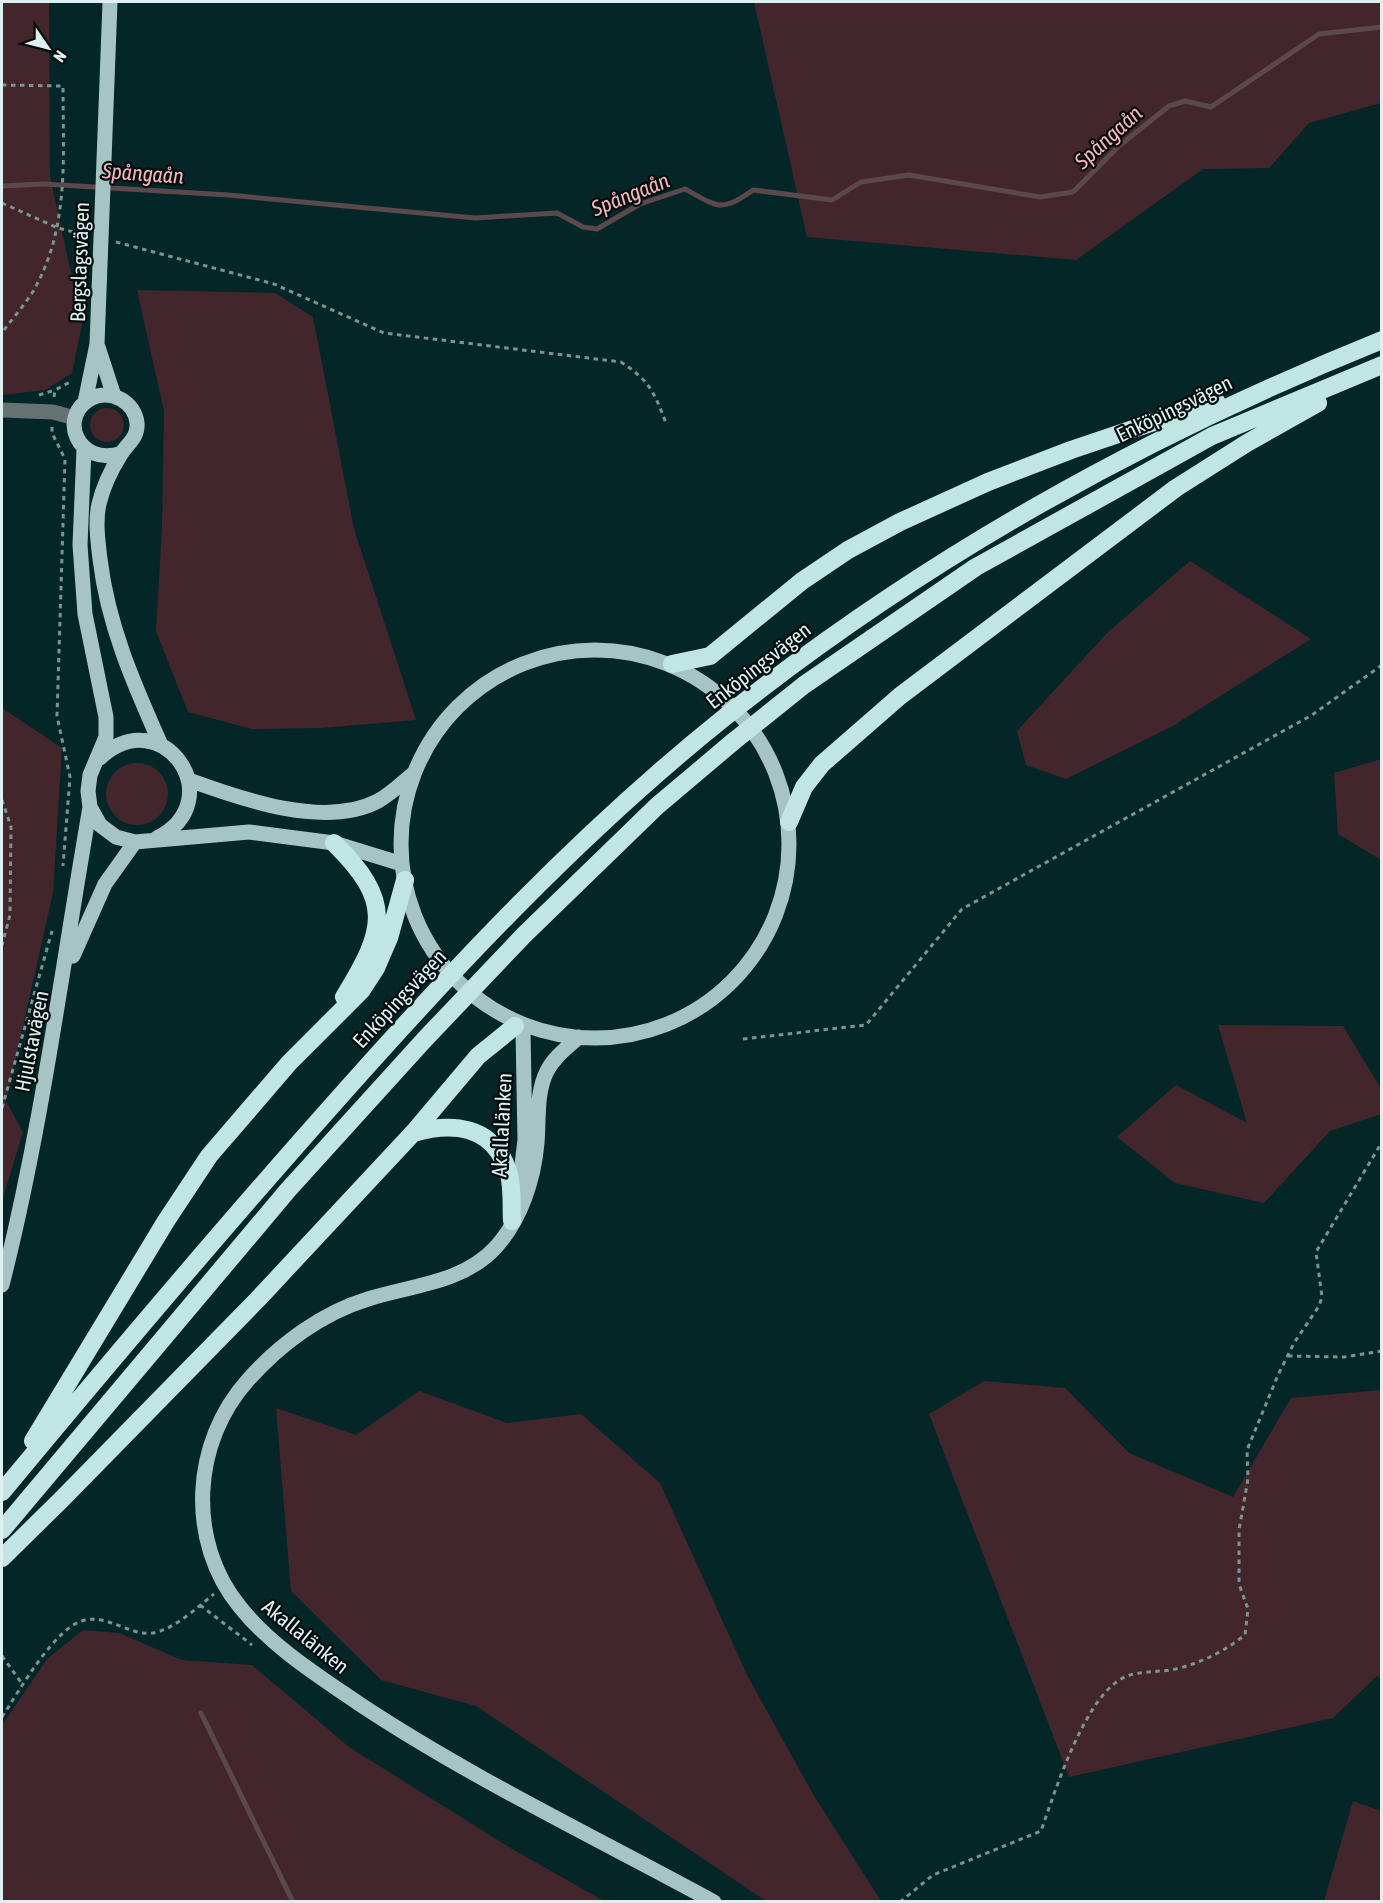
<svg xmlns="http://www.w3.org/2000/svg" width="1383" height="1903" font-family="'Asap Condensed',sans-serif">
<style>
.green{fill:#43262b}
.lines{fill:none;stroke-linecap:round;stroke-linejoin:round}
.stream{stroke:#5a484c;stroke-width:5}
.path{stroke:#7a9393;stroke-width:3;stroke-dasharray:4.5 4.5;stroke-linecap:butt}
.minor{stroke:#647272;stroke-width:15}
.major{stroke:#a7c4c4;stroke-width:15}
.highway{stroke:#c1e5e5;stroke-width:18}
.labels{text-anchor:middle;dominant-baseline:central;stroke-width:4.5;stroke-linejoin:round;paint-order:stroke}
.street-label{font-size:21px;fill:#def0f0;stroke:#030d0d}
.water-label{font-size:22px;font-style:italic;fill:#f9b3bc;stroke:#030d0d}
</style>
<rect width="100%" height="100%" fill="#052627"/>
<path class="green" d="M2,2H49L50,176L82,324L72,373L45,390L2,395Z
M754,2H1381V103L1309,123L1269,168L1203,169L1076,260L807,237Z
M137,290L275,293L313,317L354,529L416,720L320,728L252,729L188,712L156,631L162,527L164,411Z
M90 425a17 17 0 1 1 34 0a17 17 0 1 1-34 0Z
M1190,561L1311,639L1171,727L1066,779L1026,765L1017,731L1108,632Z
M2,708L62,748L53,893L6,1101L23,1132L2,1201Z
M1381,759H1382L1381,860L1338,834L1334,773Z
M106 794a31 31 0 1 1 62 0a31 31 0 1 1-62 0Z
M1218,1025L1343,1026L1381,1089V1114L1330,1131L1264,1203L1175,1183L1117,1137L1176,1085L1247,1123Z
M984,1381L1065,1388L1129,1453L1233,1497L1291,1398L1381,1390V1679L1377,1676L1333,1718L1069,1777L929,1414Z
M419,1391L507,1423L581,1414L660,1483L747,1675L814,1796L881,1901H766L476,1706L381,1680L291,1591L276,1408L356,1435Z
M83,1630L119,1633L182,1660L252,1665L349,1747L512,1849L604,1901H2V1725L47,1659Z
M1353,1801L1381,1811V1901H1324Z"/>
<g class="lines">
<path class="stream" d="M2,186L44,184L228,195L475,218L557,213L583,227L597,229L640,204L685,189C718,207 721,213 753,190L832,200L861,182L909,175L1040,197L1073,192L1119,146L1169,106L1185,101L1211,107L1319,34L1382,27
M201,1713L293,1902"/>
<path class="path" d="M2,85L63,86C63,156 70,230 32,293C23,307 11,320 2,333
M2,203L58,228L86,235
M116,242L274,284L384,333L621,362C650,381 654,392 666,423
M39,395L55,390
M54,397L55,390L72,381
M52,427V433L65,459L57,716L70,777L63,866
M2,800L11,827L10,915L2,945
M1382,985V997
M743,1039L866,1025L962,909L1312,715L1382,665
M2,1108L52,931
M1288,1356L1344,1357L1382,1351
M200,1605L252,1645
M2,1656L23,1685
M2,1717C18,1693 55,1626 85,1620C106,1616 123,1630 143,1633C167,1637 196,1608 214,1594
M900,1902L933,1875L1041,1831C1055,1792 1087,1687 1130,1675C1145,1671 1161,1672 1176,1669C1203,1662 1223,1652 1245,1635L1248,1609L1239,1584V1530L1248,1479L1247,1450L1278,1375L1294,1343L1319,1306L1322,1297L1316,1252L1382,1142"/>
<path class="minor" d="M2,410L53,412L75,418"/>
<path class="major" d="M98,347L114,396
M85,402L97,344L110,2
M84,449L80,545L85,614L106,717V737L90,775L88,791L90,807L100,825L116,837L135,842L249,832L334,843L402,864
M122,453C77,468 57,415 92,398C111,389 135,402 137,423C138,438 128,443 121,454C111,470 103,487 99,504C95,521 98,542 100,559C108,626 134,684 161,745
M401 844a194 194 0 1 1 388 0a194 194 0 1 1-388 0Z
M100,758C162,700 232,800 157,838
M189,780C241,799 325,829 378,801C391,794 403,782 414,773
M73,956L105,884L135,842
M579,1037C568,1047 554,1057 547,1071C536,1093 539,1119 537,1143C534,1179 521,1219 496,1247C463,1283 413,1285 368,1299C322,1313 280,1344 248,1380C192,1442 186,1541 240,1607C271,1646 317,1675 358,1703C471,1778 595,1837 714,1902
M519,1189L525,1140L523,1030
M2,1285C42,1128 62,967 90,807"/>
<path class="highway" d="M672,664L710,656L802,581L848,550L900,522L988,482L1071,450L1216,401
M789,822L804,787L822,764L900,696L1176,488L1247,443L1318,403
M334,843C393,901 386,929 344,997
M413,1133C452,1122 493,1125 508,1171C513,1185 511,1206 512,1221
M33,1441L166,1221L209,1156L289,1063L361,991L376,968L389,938L405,880
M2,1492C109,1363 217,1235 329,1109C452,970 580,833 725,717C926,557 1144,436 1382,340
M2,1530L288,1190L425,1039L524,935L657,806L734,741L804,685L976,567L1212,436L1382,365
M2,1558L61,1500L258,1299L413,1133L478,1056L515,1026"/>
</g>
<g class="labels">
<g class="street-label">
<text transform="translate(79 262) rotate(-88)">Bergslagsvägen</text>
<text transform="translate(1174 408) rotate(-26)">Enköpingsvägen</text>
<text transform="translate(758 665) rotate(-38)">Enköpingsvägen</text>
<text transform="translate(399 998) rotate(-47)">Enköpingsvägen</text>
<text transform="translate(31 1041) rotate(-79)">Hjulstavägen</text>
<text transform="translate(501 1125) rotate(-87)">Akallalänken</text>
<text transform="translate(306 1636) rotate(39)">Akallalänken</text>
</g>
<g class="water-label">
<text transform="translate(1108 137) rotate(-42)">Spångaån</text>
<text transform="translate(143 173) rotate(4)">Spångaån</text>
<text transform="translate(630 194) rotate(-22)">Spångaån</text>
</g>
</g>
<rect width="1383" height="1903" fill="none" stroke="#def0f0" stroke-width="6"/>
<g transform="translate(48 48) rotate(125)" stroke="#030d0d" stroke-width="4.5" paint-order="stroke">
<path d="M0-4.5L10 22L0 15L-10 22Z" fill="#def0f0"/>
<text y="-9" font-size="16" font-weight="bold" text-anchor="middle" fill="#def0f0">N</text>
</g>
</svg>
